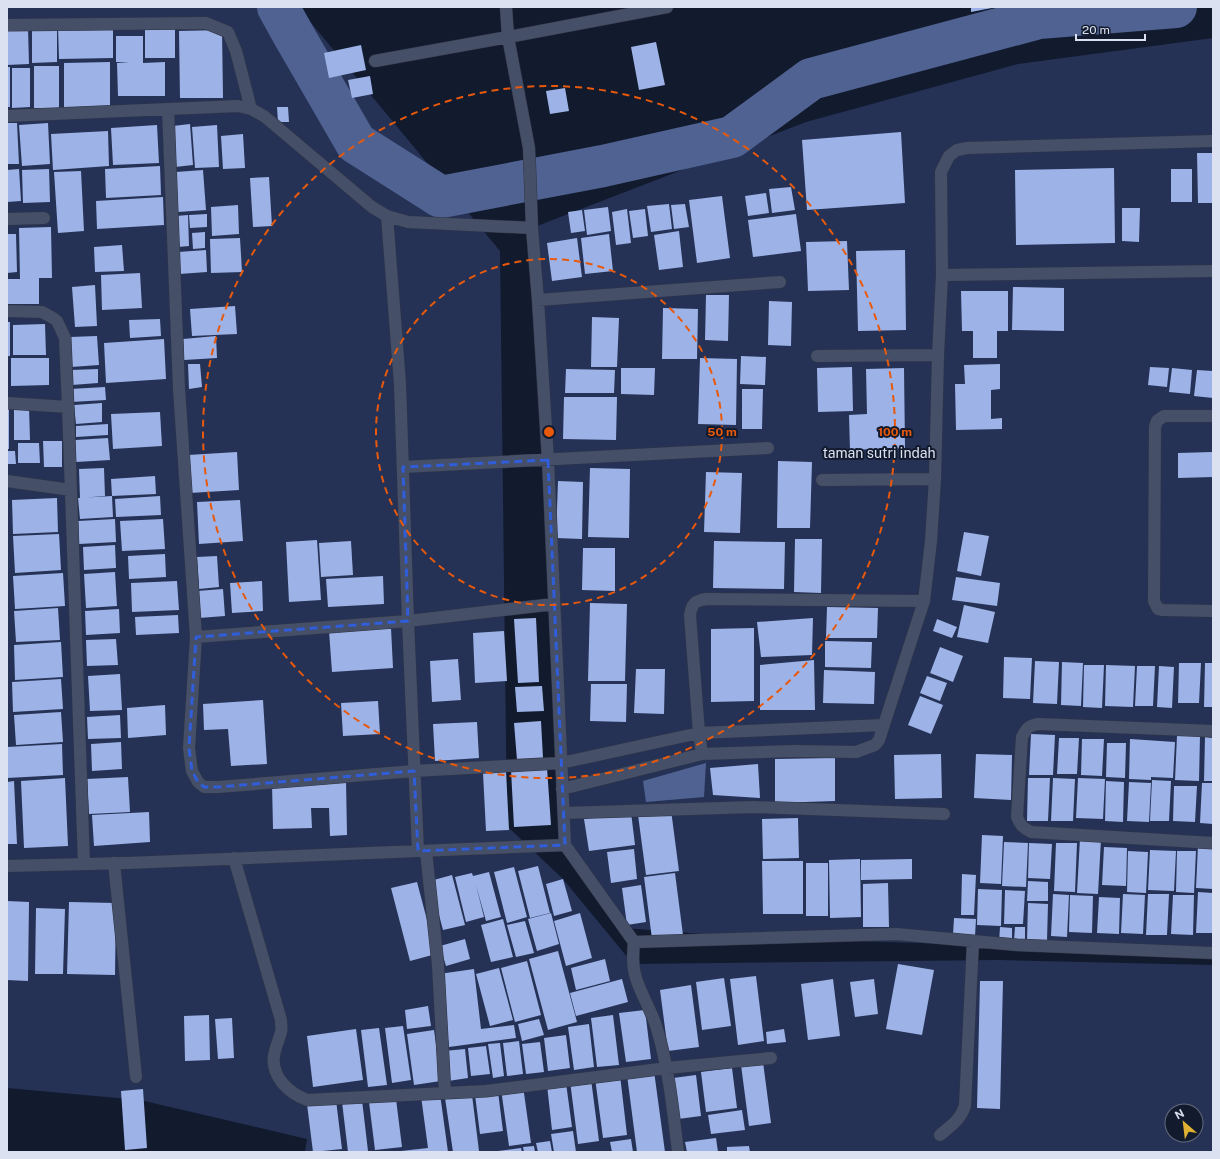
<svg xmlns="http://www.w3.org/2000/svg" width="1220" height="1159" font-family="'Public Sans',sans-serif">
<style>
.green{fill:#253256;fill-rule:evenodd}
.water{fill:#506291}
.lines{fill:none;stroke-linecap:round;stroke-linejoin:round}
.river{stroke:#506291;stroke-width:42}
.building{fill:#9db2e6}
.minor-casing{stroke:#323546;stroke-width:13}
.minor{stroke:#454f67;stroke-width:12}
.marked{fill:none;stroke:#305dda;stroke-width:3;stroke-dasharray:8 5;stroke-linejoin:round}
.ring{fill:none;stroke:#e8590c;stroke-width:2;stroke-dasharray:7 5}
.labels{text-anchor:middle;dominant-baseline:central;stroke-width:4;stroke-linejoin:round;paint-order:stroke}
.park-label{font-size:14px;fill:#dbe1f0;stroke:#121a2e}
.centre{fill:#e8590c;stroke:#121a2e;stroke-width:2}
.ring-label{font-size:12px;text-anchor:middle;font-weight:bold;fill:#e8590c;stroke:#121a2e;stroke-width:4;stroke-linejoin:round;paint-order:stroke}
</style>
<rect width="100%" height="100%" fill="#121a2e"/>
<path class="green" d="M7,7H298L500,251L507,826L563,879L633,964L1000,960L1213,965V1152H305L307,1139L140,1100L7,1088ZM1172,1111H1196V1135H1172Z
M1213,38V952L757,938L624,928L565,845L532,228L806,122L1018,64Z"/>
<path class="water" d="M706,763L704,797L646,802L643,781Z"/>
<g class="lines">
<path class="river" d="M278,7L293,34L356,143L441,197L603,166L732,137L811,79L1039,18L1176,7"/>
</g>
<path class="building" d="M971,7H992V8L971,12Z
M145,25H175V58H145Z
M57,26V62L32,63V27Z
M113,26V58L59,59L58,27Z
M28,28L29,64L7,65V29Z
M222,30L223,98H180L179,31Z
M116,36H143V63L165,62V96H118L117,63L129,62H116Z
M656,42L665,85L639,90L631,47Z
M361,45L366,70L329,78L324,53Z
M110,62V109H64V63Z
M34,66H59V108H34Z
M7,67H10V107H7Z
M12,68H30V107L12,108Z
M370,76L373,94L352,98L348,80Z
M565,88L569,111L550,114L546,91Z
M277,107H288L289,122H278Z
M7,123H17L19,164H7Z
M48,123L50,164L22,166L19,125Z
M190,124L193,165L175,167L173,126Z
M157,125L159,163L113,165L111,128Z
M217,125L219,167L195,168L192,127Z
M108,131L109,166L53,170L51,134Z
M901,132L905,203L807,210L802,140Z
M243,134L245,168L223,169L221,136Z
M1197,153H1213V203H1198Z
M160,166L161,195L106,198L105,169Z
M1114,168L1115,243L1016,245L1015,170Z
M19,169L21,201L7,202V170Z
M49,169L50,202L23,203L22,170Z
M1171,169H1192V202H1171Z
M203,170L206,210L178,212L176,172Z
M81,171L84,231L58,233L54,172Z
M269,177L272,226L253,227L250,178Z
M791,187L795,210L772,213L769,189Z
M766,193L769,213L748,216L745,196Z
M722,196L730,258L697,263L689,200Z
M163,197L164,225L97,229L96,201Z
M669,204L672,229L651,232L647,206Z
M685,204L689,227L674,229L671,205Z
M238,205L239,234L212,236L211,207Z
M608,207L611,231L587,235L584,210Z
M1122,208H1140L1139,242L1122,241Z
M627,209L631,243L616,245L612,212Z
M645,209L648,236L633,238L629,211Z
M582,210L585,231L571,233L568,212Z
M207,214V227L190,228L189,215Z
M796,214L801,251L753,257L748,220Z
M188,215L189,246L178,247L176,216Z
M51,227L52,278H39V304H7V279H20L19,228Z
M679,231L683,267L659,270L654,235Z
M205,232V248L193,249L192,233Z
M7,234H16L17,272L7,273Z
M609,234L613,271L585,274L581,238Z
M240,238L242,272L211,273L210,239Z
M577,238L582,277L552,281L547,243Z
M847,241L849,290L808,291L806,242Z
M122,245L124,271L95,272L94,247Z
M206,250L207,272L179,274L178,252Z
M905,250L906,330L858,331L856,251Z
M140,273L142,308L102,310L101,275Z
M95,285L97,326L75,327L72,287Z
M1013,287L1064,288V331L1012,330Z
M961,291H1008V331H997V358H973V331H962Z
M706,295H729L728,341L705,340Z
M769,301L792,302L791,346L768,345Z
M235,306L237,334L192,336L190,309Z
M663,308L698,309L697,359H662Z
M592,317L619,318L617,367H591Z
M160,319L161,336L130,338L129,320Z
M7,322H10V356H7Z
M45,324L46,355H13V325Z
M97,336L99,365L71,367L70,337Z
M216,336L217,358L184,360L183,339Z
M164,339L166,379L106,383L104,343Z
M741,356L766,357L765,385L740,384Z
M11,358H49V385L11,386Z
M700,358L737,359L736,425L698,424Z
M188,364H200L202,387L189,389Z
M1000,364V389L991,390V419L1002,418V429L956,430L955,384H965L964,365Z
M852,367L853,411L818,412L817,368Z
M1150,367L1169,368L1167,387L1148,385Z
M621,368H655L654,395L621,394Z
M904,368L905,448L850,450L849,415L867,414L866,369Z
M1172,368L1192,370L1190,394L1169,392Z
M98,369V383L72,385L71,370Z
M566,369L615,370L614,393H565Z
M1197,370L1213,371V398L1194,396Z
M105,387L106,400L71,402L70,389Z
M742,389H763L762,429H742Z
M564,397H617L616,440L563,439Z
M102,403V422L76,424L74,405Z
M7,407H9V449H7Z
M14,407H29L30,440H14Z
M160,412L162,446L113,449L111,414Z
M108,424V435L76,437V426Z
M108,438L110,460L76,462L75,440Z
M43,441H62V467H44Z
M18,443H39L40,463H18Z
M7,451H15L16,464H7Z
M237,452L239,490L190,493L188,455Z
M1212,452L1213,477L1178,478V453Z
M778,461L812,462L810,528H777Z
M104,468L105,496L80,498L79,469Z
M590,468L630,469L629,538L588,537Z
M706,472L742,473L740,533L704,532Z
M155,476L156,494L112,496L111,479Z
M558,481L583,482L582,539L556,538Z
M112,496L113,517L80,519L78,498Z
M160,496L161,515L116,517L115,499Z
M57,498L58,532L13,534L12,500Z
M240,500L243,541L199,544L197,502Z
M115,519L116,542L79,544L78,521Z
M163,519L165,549L122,551L120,521Z
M964,532L989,536L981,576L957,571Z
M59,534L61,570L15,573L13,536Z
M795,539H822L821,593L794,592Z
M317,540L321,600L289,602L286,542Z
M351,541L353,575L321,577L319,543Z
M714,541L785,542L784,589L713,588Z
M115,545L116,568L84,570L83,547Z
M583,548H615V591L582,590Z
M165,554L166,577L129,579L128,556Z
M217,556L219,587L199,589L197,557Z
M115,572L117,606L86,608L84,574Z
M63,573L65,606L15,609L13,576Z
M383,576L384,604L328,607L326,579Z
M956,577L1000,583L997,606L952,600Z
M177,581L179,610L132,612L131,583Z
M262,581L263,611L232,613L230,583Z
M223,589L225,616L199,618L197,591Z
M590,603L627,604L625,681H588Z
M964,605L995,612L988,643L957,637Z
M827,607L878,608L877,638H826Z
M58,608L60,640L16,642L14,611Z
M119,609L120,633L86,635L85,611Z
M178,615L179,633L136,635L135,617Z
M536,618L539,682L518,683L514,619Z
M813,618L812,655L761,657L757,622Z
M937,619L957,627L952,638L933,631Z
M391,628L393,668L332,672L329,631Z
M754,628V701L711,702V629Z
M504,631L507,681L475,683L473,633Z
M116,639L118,665L87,666L86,640Z
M825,641L872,642L871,668L825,667Z
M61,642L63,677L15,680L14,645Z
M940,647L963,656L953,682L930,673Z
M1004,657L1032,658L1030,699L1003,698Z
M458,659L461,700L432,702L430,661Z
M814,660L815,710H760V665Z
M1035,661L1059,662L1057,704L1033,703Z
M1062,662L1083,663L1081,706L1061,705Z
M1179,663H1201L1199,703H1178Z
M1205,663H1213V707H1204Z
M1084,665H1104L1102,708L1083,707Z
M1106,665L1135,666L1133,707L1105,706Z
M1137,666H1155L1153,706H1135Z
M1159,666L1174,667L1172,708L1157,707Z
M636,669H665L664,714L634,713Z
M824,670L875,672L874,704L823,703Z
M120,674L122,710L90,711L88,676Z
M927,676L947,683L940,701L920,693Z
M61,679L63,709L13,712L12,682Z
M591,684H627L626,722L590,721Z
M542,686L544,711L517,712L515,687Z
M920,696L943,705L931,734L908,725Z
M263,700L267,764L231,766L228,729L204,730L203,704Z
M378,701L380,734L343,736L341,703Z
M165,705L166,735L128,738L127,708Z
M61,712L63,742L16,745L14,715Z
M120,715L121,738L88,739L87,717Z
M541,721L543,758L517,760L514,723Z
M477,722L479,758L435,761L433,724Z
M1031,734L1055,735L1053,775H1029Z
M1177,736H1200L1199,781L1175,780Z
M1205,737L1213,738V781H1204Z
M1059,738H1079L1077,774H1057Z
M1082,739H1104L1102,776L1081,775Z
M1130,739L1175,742L1173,778L1151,777V780L1129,779Z
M121,742L122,769L92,771L91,744Z
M1107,743H1126L1125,778L1106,777Z
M62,744L63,775L7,778V747Z
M941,754L942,798L895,799L894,755Z
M976,754L1012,755L1011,800L974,798Z
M835,758V801L775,803V759Z
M758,764L760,798L713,795L710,768Z
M547,768L551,825L514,827L511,770Z
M506,771L509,830L486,831L483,773Z
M128,777L130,812L89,814L87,779Z
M65,778L68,846L24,848L21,781Z
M1028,778H1050L1048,821H1027Z
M1053,778L1075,779L1073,821H1051Z
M1078,778L1105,779L1103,819L1076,818Z
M346,780L347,835L330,836L329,808H311L312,828L273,829L272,783Z
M1152,780L1171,781L1169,821H1150Z
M14,781L17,844H7V782Z
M1106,781L1124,782L1123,822L1105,821Z
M1129,782L1151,783L1149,822L1127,821Z
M1202,783H1213V824L1200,823Z
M1174,786H1197L1195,822L1173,821Z
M671,810L679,871L646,875L638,815Z
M149,812L150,842L94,846L92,815Z
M631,812L635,845L589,851L584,819Z
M798,818L799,858L763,859L762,819Z
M982,835L1003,836L1001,884L980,883Z
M1080,838L1101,839L1098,894L1077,893Z
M1004,842L1028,843L1026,887L1002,886Z
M1029,843L1052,844L1050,879L1028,878Z
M1056,843H1077L1075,892L1054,891Z
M1198,845L1213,846V889L1196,888Z
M1104,847L1127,848L1126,886L1102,885Z
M634,849L637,879L611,883L607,852Z
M1150,850L1176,851L1174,891L1148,890Z
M1128,851L1148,852L1146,893L1127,892Z
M1177,851H1196L1194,893L1176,892Z
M860,859L861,917L830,918L829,860Z
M912,859V879L861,880V860Z
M762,861H803V914H763Z
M806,863H828V916H806Z
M538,866L550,913L530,918L518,871Z
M514,867L527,917L507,923L494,872Z
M489,872L501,917L486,921L476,885L484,917L466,922L455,877L472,873L473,876Z
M675,873L683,935L652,939L644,877Z
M962,874L976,875L974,915H961Z
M452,875L465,925L443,930L430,881Z
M563,879L572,911L554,916L546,884Z
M1028,881L1048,882V901H1027Z
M417,882L436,954L410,961L391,888Z
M888,883L889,927H863V884Z
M641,885L646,922L627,925L622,888Z
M978,889L1002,890L1001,926L977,925Z
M1005,890L1025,891L1023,924H1004Z
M1198,892L1213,893V933H1196Z
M1053,894L1069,895L1067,937L1051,936Z
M1123,894L1145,895L1143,934L1121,933Z
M1148,894H1169L1167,935H1146Z
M1070,895L1093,896L1092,933L1069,932Z
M1173,895H1194L1193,935L1171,934Z
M1099,897L1120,898L1119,934L1097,933Z
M7,901L29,902L28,981L7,980Z
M69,902L116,903L115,975L67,974Z
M1028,903L1048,904L1047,941H1027Z
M36,908L65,909L63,974H35Z
M551,913L559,944L537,951L528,919Z
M580,913L592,958L566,966L554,921Z
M954,918L976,919L975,936L953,935Z
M503,919L513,957L491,962L481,925Z
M525,921L534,953L516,957L507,925Z
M1000,927L1012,928V943H999Z
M1015,927H1025V941H1014Z
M465,939L470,959L446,966L440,946Z
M558,951L577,1022L548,1030L529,959Z
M605,959L610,981L576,990L571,968Z
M527,961L541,1015L515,1022L501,968Z
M898,964L934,970L922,1035L886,1029Z
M499,968L513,1020L490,1026L476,974Z
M474,969L481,1029L514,1025L516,1038L449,1047L439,974Z
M756,976L764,1041L738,1045L730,979Z
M724,978L731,1026L702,1030L696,982Z
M622,979L628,1002L576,1016L570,993Z
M833,979L840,1036L808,1040L801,984Z
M874,979L878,1014L855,1017L850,982Z
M980,981H1003L1000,1109L977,1108Z
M691,985L699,1047L668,1051L660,990Z
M428,1006L431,1026L407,1029L405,1010Z
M645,1010L651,1059L626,1062L619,1013Z
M209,1015L210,1060L185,1061L184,1016Z
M613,1015L619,1065L597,1067L591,1018Z
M232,1018L234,1058L218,1059L215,1019Z
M539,1019L544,1035L522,1041L518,1024Z
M589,1024L594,1067L574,1070L568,1027Z
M403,1026L411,1080L392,1083L385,1028Z
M379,1028L387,1085L368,1087L361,1030Z
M356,1029L363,1080L313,1087L307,1036Z
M784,1029L786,1042L767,1044L766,1032Z
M434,1030L441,1081L414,1085L407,1034Z
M566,1035L570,1068L548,1071L544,1038Z
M519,1041L523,1074L507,1076L503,1043Z
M540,1042L544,1072L526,1074L522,1044Z
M500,1043L504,1076L493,1078L488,1044Z
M486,1046L490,1074L471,1076L468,1048Z
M465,1049L468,1078L448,1081L444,1051Z
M763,1062L771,1123L749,1126L741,1065Z
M732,1068L737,1108L706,1112L701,1072Z
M654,1071L665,1152H637L627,1075Z
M620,1075L627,1135L603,1138L595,1078Z
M696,1075L701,1116L678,1119L673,1078Z
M591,1079L599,1141L578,1144L570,1081Z
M566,1083L572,1127L552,1130L547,1085Z
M523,1086L531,1143L509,1146L501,1089Z
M143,1089L147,1148L125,1150L121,1091Z
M498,1092L503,1131L480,1134L475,1095Z
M440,1094L448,1152H401V1151L428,1148L421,1096Z
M472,1095L479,1151L453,1152L445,1098Z
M396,1099L402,1147L375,1150L369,1102Z
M336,1100L342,1149L313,1152L307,1104Z
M362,1100L368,1151L348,1152L342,1102Z
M742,1110L745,1130L711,1134L708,1115Z
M573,1131L576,1152H554L551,1134Z
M716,1138L718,1152H687L685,1142Z
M631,1139L633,1152H612L610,1142Z
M550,1141L552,1152H538L536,1143Z
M534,1146L535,1152H524L523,1147Z
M749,1146L750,1152H727V1147Z
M521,1148L522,1152H498V1151Z"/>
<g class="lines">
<defs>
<path id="minor" d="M7,25L206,23L228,32L236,51L251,109
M375,61L508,37L506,7
M168,109L179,389L196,637L408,621L554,604
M7,116L238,106L251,109L264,116L372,207L387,216L408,222L532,228
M387,216L400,384L408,621L418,851
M7,219L44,218
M942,275L1213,271
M538,300L780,282
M7,311L42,312L53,318L57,321L65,338L68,407L84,864
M817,356L938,355
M7,403L68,407
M1213,416H1164L1157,421L1155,427L1154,601L1158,609L1163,610L1213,611
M403,467L768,448
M822,480L935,479
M7,481L71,490
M196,637L189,748L192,771L198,782L204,787H218L414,771L561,763L699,733L884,725
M1213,731L1038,724C1028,726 1027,728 1022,737L1017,817C1020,825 1023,828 1031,832L1213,843
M702,754L699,733L690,615C692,603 695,601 706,599L924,601
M562,789L702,754L793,751L856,752L875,745L879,740L924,601L931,541L935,479L938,355L942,275L941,172L949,156L957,150L967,148L1213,141
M564,813L753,807L944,814
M565,845L548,460L538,300L532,228L529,148L508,37L667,7
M426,851L438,965L445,1093
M234,858L281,1020C281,1024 282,1028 281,1032C279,1040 275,1048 274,1056C271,1077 289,1093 307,1100L486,1091L667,1068L771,1058
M114,863L136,1077
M7,866L127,863L565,845L634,942L896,934L1017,945L1213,953
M634,942C633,954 632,966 636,978C641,995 652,1011 657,1029C669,1069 673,1111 678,1152
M940,1135C952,1125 960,1120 965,1106L973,941"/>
</defs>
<use href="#minor" class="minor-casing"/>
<use href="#minor" class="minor"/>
</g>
<path class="marked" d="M548,460L565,845L418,851L414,771L218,787H204L198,782L192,771L189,748L196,637L408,621L403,467Z"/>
<g class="ring">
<circle cx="549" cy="432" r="173"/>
<circle cx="549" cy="432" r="346"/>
</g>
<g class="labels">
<g class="park-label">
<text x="879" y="453">taman sutri indah</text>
</g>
</g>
<circle cx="549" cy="432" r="6" class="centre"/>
<g class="ring-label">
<text x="722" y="436">50 m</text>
<text x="895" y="436">100 m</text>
</g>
<rect width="1220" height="1159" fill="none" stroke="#dbe1f0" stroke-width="16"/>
<g transform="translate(1184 1123) rotate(332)"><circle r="19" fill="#121a2e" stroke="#626a7c"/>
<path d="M0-3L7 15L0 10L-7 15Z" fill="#deb133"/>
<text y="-6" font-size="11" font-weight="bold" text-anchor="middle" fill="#dbe1f0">N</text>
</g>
<path d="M1076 34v6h69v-6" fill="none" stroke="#dbe1f0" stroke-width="2"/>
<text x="1082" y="34" font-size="12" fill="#dbe1f0" stroke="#121a2e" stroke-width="3" paint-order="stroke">20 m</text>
</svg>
